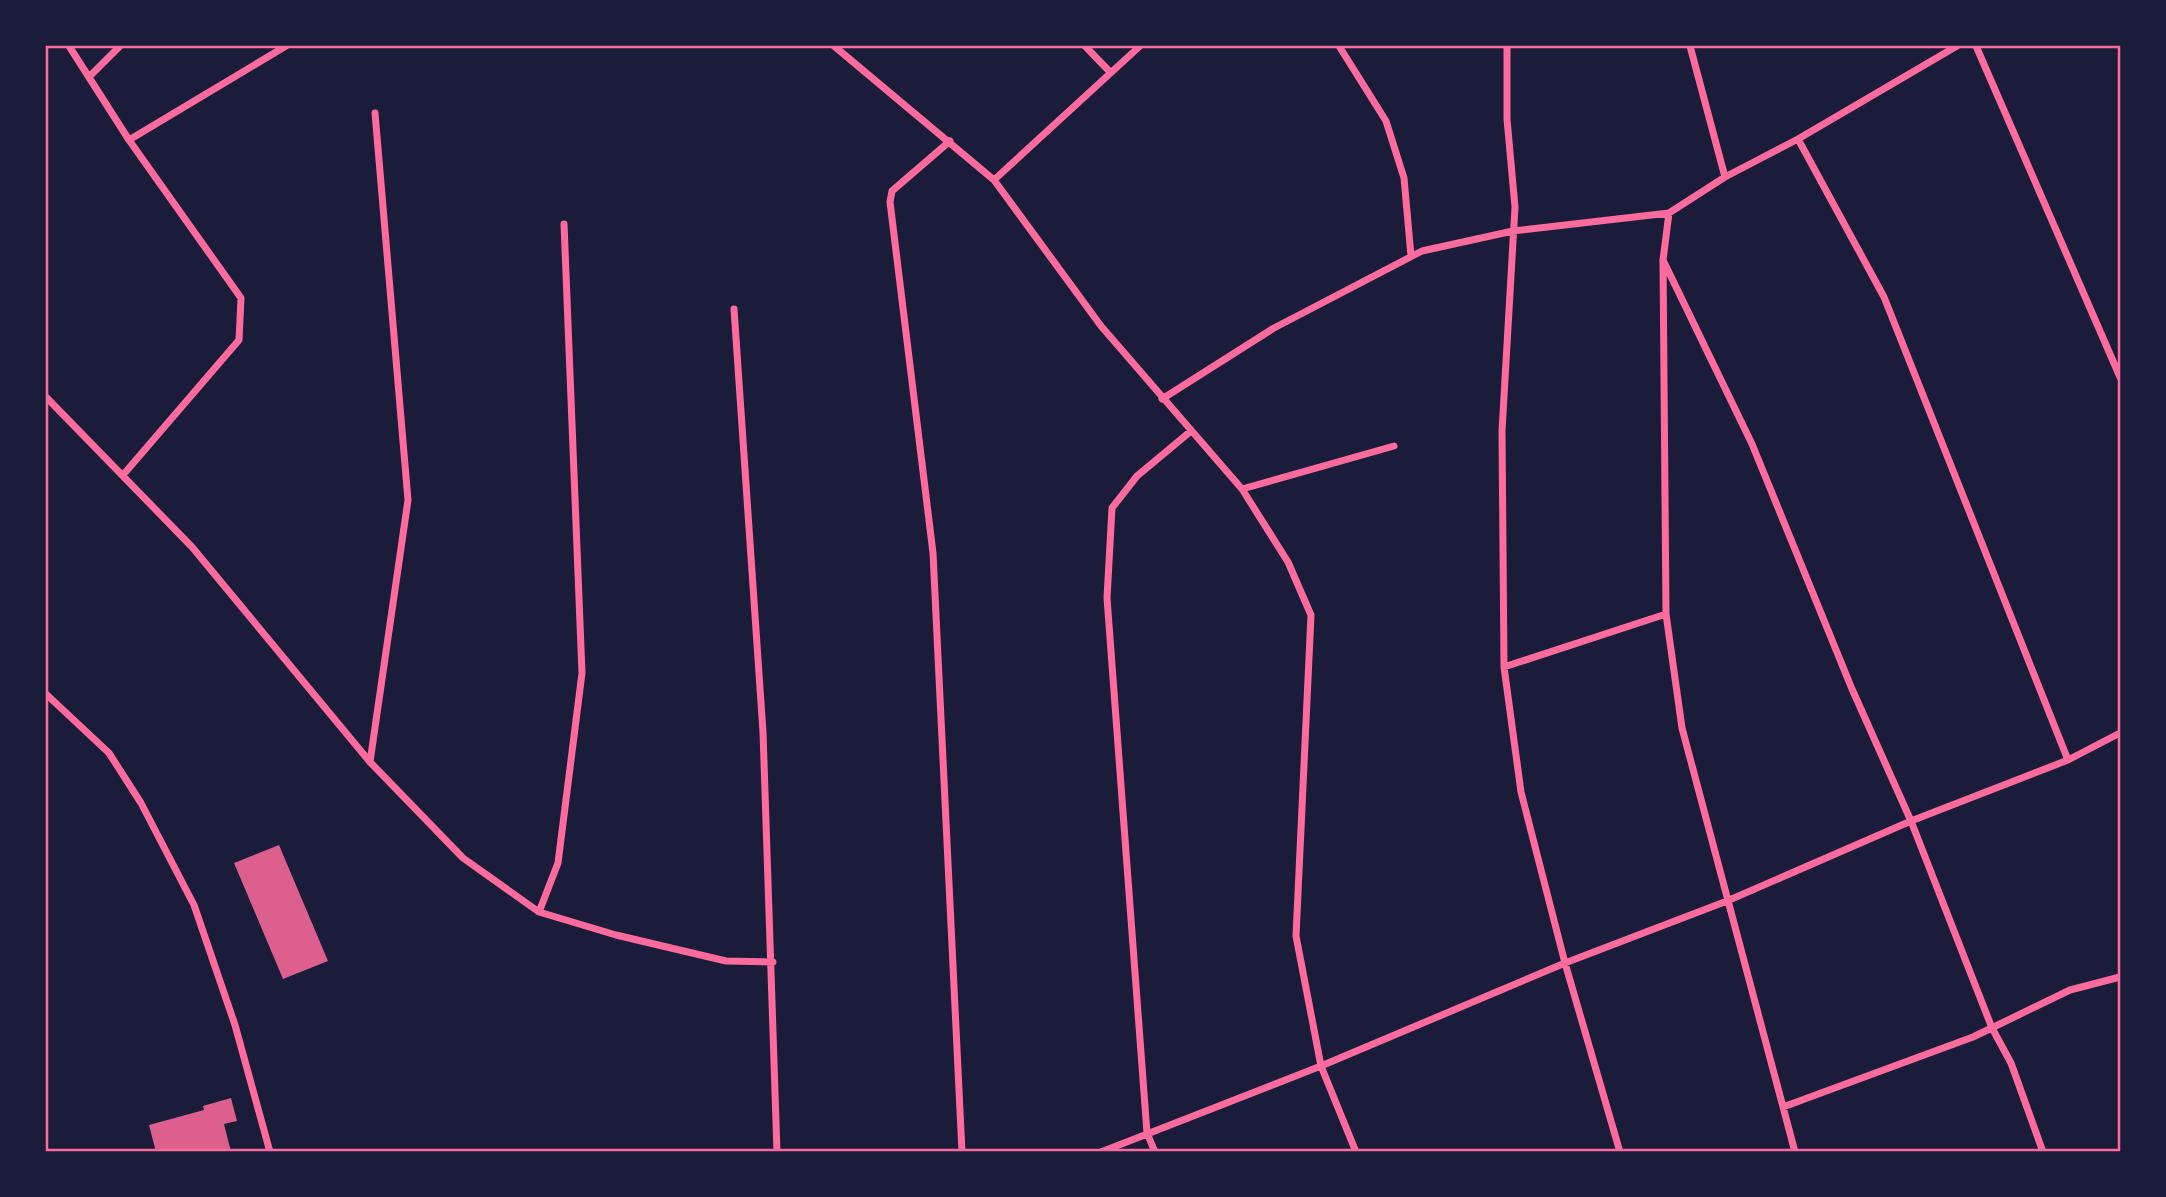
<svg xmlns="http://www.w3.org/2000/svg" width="2166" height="1197" font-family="'Varela Round',sans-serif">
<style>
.building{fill:#dd5f8e}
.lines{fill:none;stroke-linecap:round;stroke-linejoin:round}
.minor{stroke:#ff6b9d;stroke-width:7}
.neatline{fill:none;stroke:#ff6b9d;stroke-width:2.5}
</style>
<rect width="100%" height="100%" fill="#1b1b3a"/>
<path class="building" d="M279,845L328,961L283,979L234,863Z
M231,1098L237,1121L224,1124L231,1152H156L149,1125L204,1110L203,1106Z"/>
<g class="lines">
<path class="minor" d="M69,46L129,140L241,298L239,340L123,475
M834,46L994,180L1101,326L1242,489L1288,562L1311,615L1296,936L1321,1066L1356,1152
M1085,46L1110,72
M1339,46L1386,121L1404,178L1411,256
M1507,46V119L1515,207L1502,431L1504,667L1521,792L1565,963L1620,1152
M1690,46L1725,177
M1976,46L2120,377
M89,77L120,46
M1798,139L1884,297L2068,760
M129,140L286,46
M950,141L892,191L890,202L933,553L962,1152
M994,180L1140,46
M1669,213L1663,260L1666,614L1682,728L1795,1152
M1663,260L1752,444L1852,689L1911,821L1992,1028L2011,1063L2043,1152
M734,309L763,732L777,1152
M46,397L192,547L370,762L463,858L539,912L616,935L726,961L773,962
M1162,399L1274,328L1422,251L1513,231L1669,213L1725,177L1798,139L1957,46
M1242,489L1394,446
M1504,667L1666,614
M46,694L109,753L141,803L194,905L235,1025L270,1152
M370,762L408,500L375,113
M539,912L558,863L582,673L564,224
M1783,1107L1973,1037L2070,990L2120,977
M1101,1152L1321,1066L1565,963L1727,901L1911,821L2068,760L2120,733
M1155,1152L1147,1133L1107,598L1112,508L1137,476L1191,431"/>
</g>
<rect width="2166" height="1197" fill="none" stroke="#1b1b3a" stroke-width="94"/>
<rect x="47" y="47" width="2072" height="1103" class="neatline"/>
</svg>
